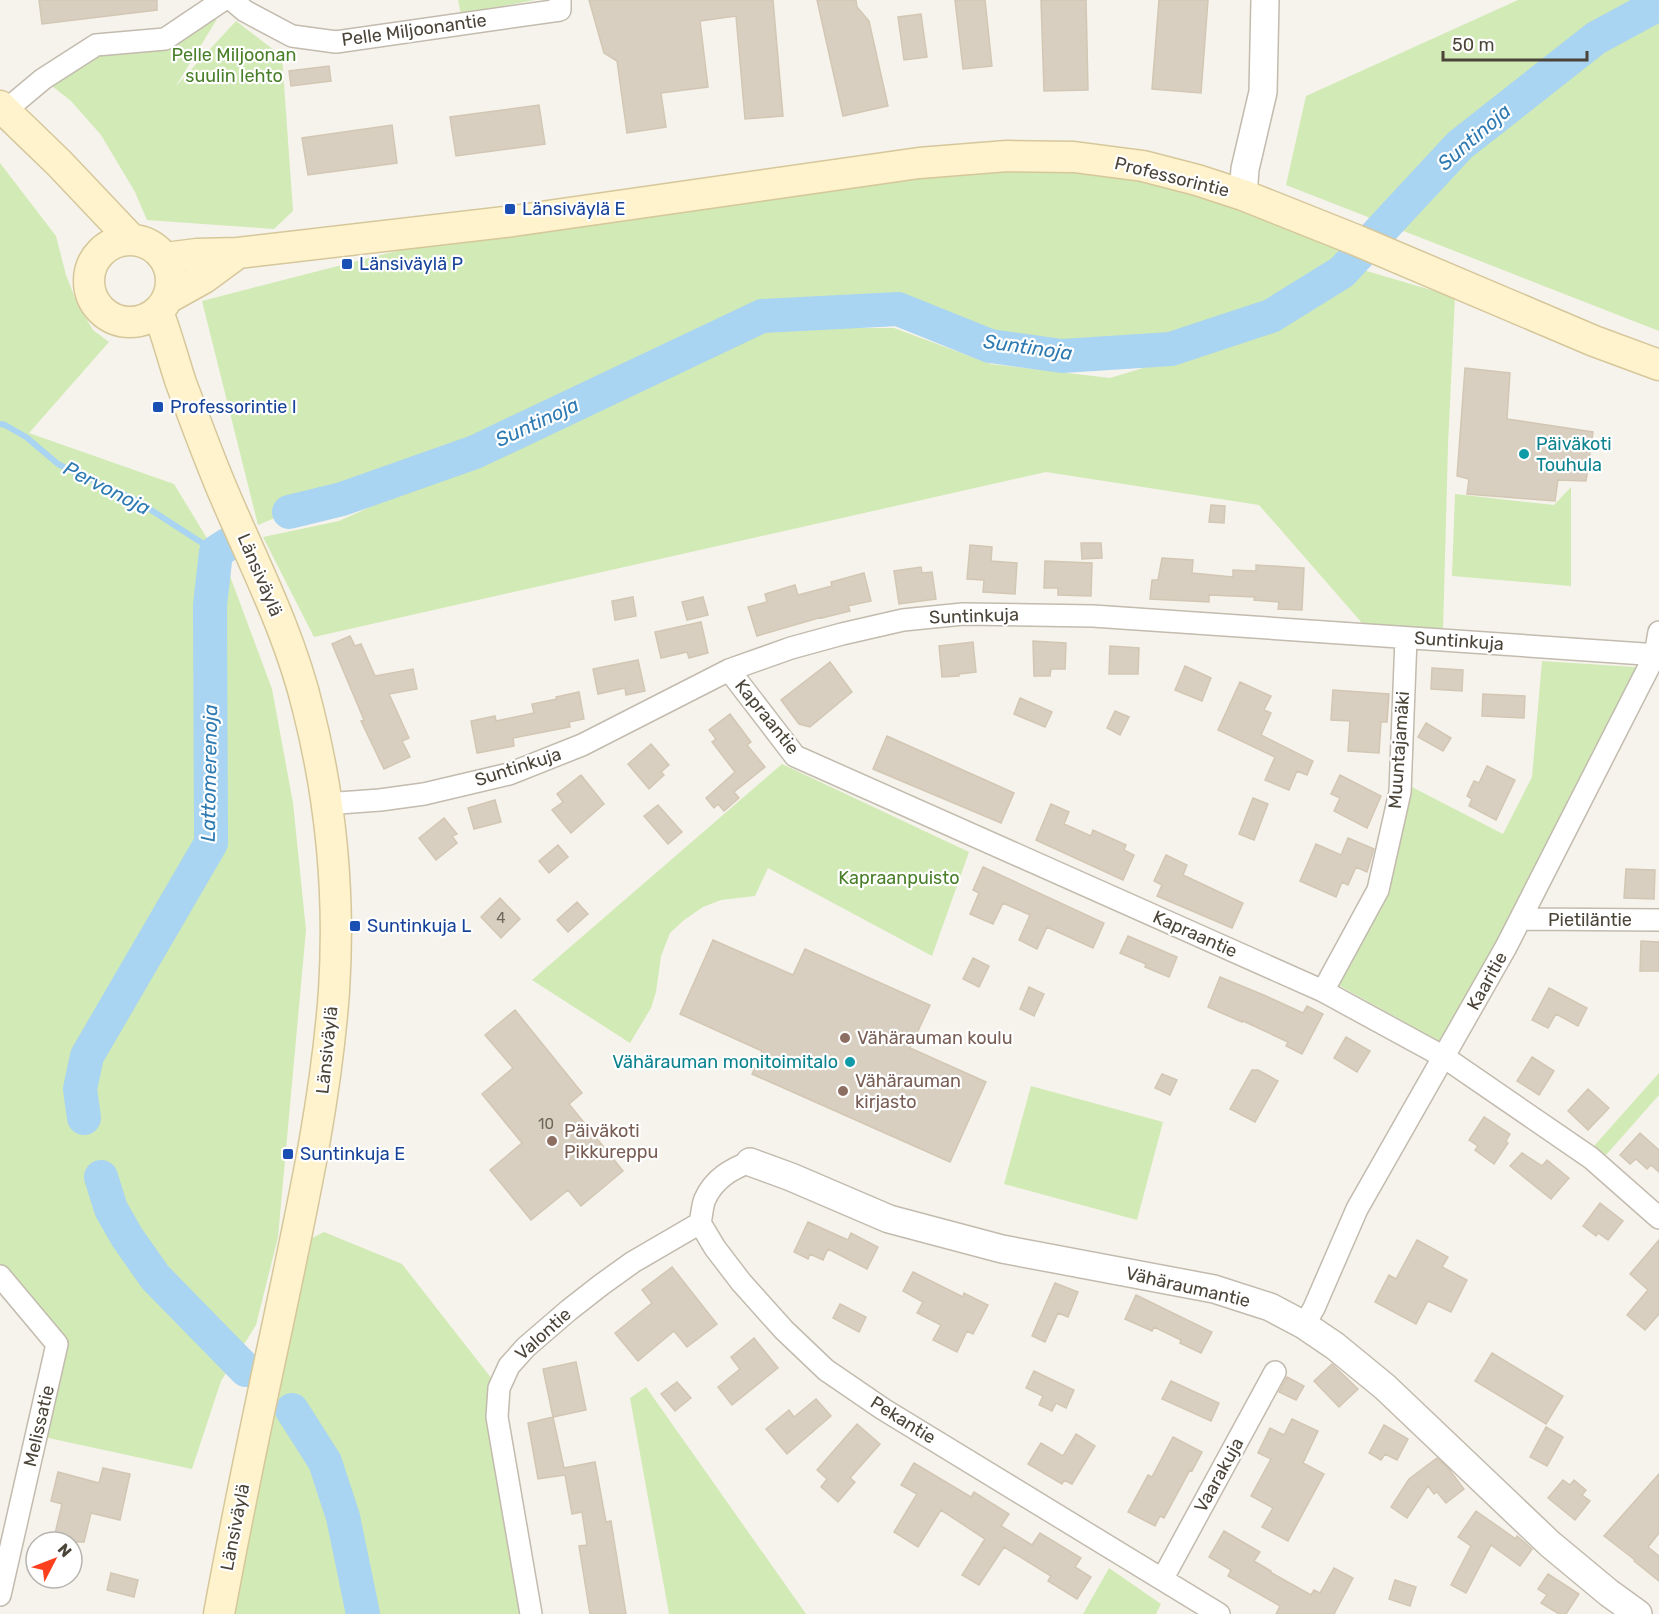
<svg xmlns="http://www.w3.org/2000/svg" width="1659" height="1614" font-family="Rubik,sans-serif">
<style>
.green{fill:#d2eab5}
.lines{fill:none;stroke-linecap:round;stroke-linejoin:round}
.stream{stroke:#a9d4f2;stroke-width:6}
.river{stroke:#a9d4f2;stroke-width:34}
.building{fill:#d8cfc1;stroke:#d3c7b4;stroke-width:1.5}
.minor-casing{stroke:#c2bbae;stroke-width:24}
.tertiary-casing{stroke:#c2bbae;stroke-width:30}
.secondary-casing{stroke:#d6c79b;stroke-width:33}
.minor{stroke:#fff;stroke-width:21}
.tertiary{stroke:#fff;stroke-width:27}
.secondary{stroke:#fff3cd;stroke-width:30}
.transit-dot{fill:#1a4fb4;stroke:#fff;stroke-width:2}
.culture-dot{fill:#0f9aa8;stroke:#fff;stroke-width:2}
.education-dot{fill:#8d6e63;stroke:#fff;stroke-width:2}
.labels{text-anchor:middle;dominant-baseline:central;stroke-width:4.5;stroke-linejoin:round;paint-order:stroke}
.number-label{font-size:15px;fill:#6e675b}
.street-label{font-size:18px;fill:#4b4439;stroke:#fff}
.park-label{font-size:18px;fill:#4a7f2a;stroke:#fff}
.transit-label{font-size:18px;fill:#164399;stroke:#fff;text-anchor:start}
.culture-label{font-size:18px;fill:#0d838f;stroke:#fff;text-anchor:start}
.education-label{font-size:18px;fill:#785e54;stroke:#fff;text-anchor:start}
.water-label{font-size:20px;font-style:italic;fill:#2e7ab2;stroke:#fff}
</style>
<rect width="100%" height="100%" fill="#f6f3ec"/>
<path class="green" d="M458,0H535L461,14Z
M1518,0H1659V331L1286,185L1306,96Z
M217,19L176,86L236,21L282,56L293,211L274,229L147,220L135,192L101,135L71,101L43,79L96,45L165,39Z
M1074,157L1356,240L1342,272L1171,349L1062,356L990,346L898,309L762,316L475,452L342,499L289,512L258,525L202,301L513,221Z
M0,163L56,236L66,275L77,303L93,330L109,342L29,433L174,484L230,576L272,689L293,803L306,930L278,1237L256,1325L221,1381L192,1469L30,1434L52,1347L0,1293Z
M1360,269L1455,297L1448,445L1443,631L1362,623L1259,505L1046,472L314,637L263,537L339,521L768,328H894L991,364L1110,378L1262,332Z
M1571,487V586L1452,576L1455,494L1554,505Z
M1542,661L1649,668L1450,1047L1329,980L1410,786L1503,834L1532,777Z
M782,764L969,852L932,956L768,868L755,896L721,900L703,907L684,920L670,933L661,956L656,992L651,1008L630,1043L532,980Z
M1659,1073V1095L1606,1155L1594,1146Z
M1031,1086L1163,1122L1137,1220L1004,1184Z
M324,1232L402,1264L499,1388L535,1614H234L239,1579L308,1240Z
M646,1387L806,1614H669L630,1398Z
M1109,1568L1161,1604L1156,1614H1083Z"/>
<g class="lines">
<path class="stream" d="M0,424L5,425L26,437L58,464L80,475L134,499L216,552"/>
<path class="river" d="M289,512L342,499L475,452L762,316L898,309L990,346L1062,356L1171,349L1271,316L1342,272L1460,145L1596,38L1659,4
M84,1118L80,1089L87,1056L211,843L210,605L216,552L227,545
M101,1177L111,1209L127,1237L155,1277L246,1370
M292,1410L325,1462L343,1517L363,1614"/>
</g>
<path class="building" d="M39,0H157V10L42,24Z
M589,0H773L783,116L745,119L736,16L700,21L708,87L661,93L666,127L627,133L617,61L604,53Z
M817,0H856L857,7L869,21L888,106L843,116Z
M955,0H985L992,66L963,69Z
M1041,0H1086L1088,90L1044,91Z
M1159,0H1208L1201,93L1152,89Z
M921,14L927,57L904,60L898,17Z
M329,66L331,81L291,86L289,71Z
M539,105L545,144L456,156L450,117Z
M392,125L397,163L308,175L302,138Z
M1465,368L1510,373L1507,419L1593,432L1586,481L1558,480L1555,501L1467,494L1469,479L1457,476Z
M1211,505L1225,506L1224,523L1209,522Z
M1081,543H1101L1102,558L1082,559Z
M970,545L992,547L991,561L1017,563L1015,594L983,592L984,580L967,579Z
M1162,558L1193,560L1192,573L1233,577V570L1256,571V565L1304,568L1302,610L1278,609L1279,602L1254,600L1255,597L1209,595V602L1150,599L1152,580H1158Z
M1045,561L1092,563L1091,596L1058,595V588H1044Z
M921,567L922,573L932,572L936,599L899,604L894,571Z
M864,573L871,601L848,606L850,611L822,618V617L757,636L748,607L767,602L765,594L795,585L798,595L832,586L831,582Z
M633,597L636,616L615,620L612,601Z
M703,597L708,615L687,620L682,602Z
M701,622L708,653L689,658L687,652L661,658L655,632Z
M350,636L355,646L361,644L375,676L413,669L417,689L389,694L409,738L402,741L410,757L384,769L361,721L364,720L332,644Z
M1033,641L1066,643L1065,669H1051L1050,676H1034Z
M973,642L976,672L959,674V676L942,677L939,646Z
M1110,646L1139,648L1138,674H1109Z
M638,660L645,691L626,695L625,688L598,694L593,669Z
M830,662L852,692L810,727L799,724L781,700Z
M1185,666L1211,678L1202,701L1175,690Z
M1432,668L1463,670L1462,691L1431,689Z
M1240,682L1271,696L1264,710L1271,713L1261,735L1313,761L1307,775L1297,771L1289,790L1265,780L1275,757L1218,730Z
M1333,690L1389,694L1387,722H1381L1379,753L1348,751L1350,721L1331,720Z
M579,692L584,719L569,722L570,727L513,738L514,746L477,753L471,721L495,716L496,721L534,713L532,704L557,699L556,697Z
M1483,694L1525,696L1524,718L1482,716Z
M1020,698L1052,712L1045,727L1014,714Z
M1115,711L1129,717L1120,735L1107,728Z
M730,714L751,742L747,745L765,767L734,792L739,798L724,811L718,804L714,808L706,798L735,772L712,742L716,739L709,730Z
M1426,723L1451,738L1443,751L1418,737Z
M887,736L1014,793L1001,823L873,769Z
M651,744L669,765L661,772L664,775L649,789L628,764Z
M1487,766L1515,780L1496,820L1469,806L1472,799L1467,796L1474,781L1479,783Z
M581,775L604,804L571,833L552,810L563,802L557,794Z
M1340,775L1381,796L1367,828L1334,811L1340,798L1331,794Z
M1253,798L1268,804L1254,840L1239,834Z
M495,800L501,822L474,829L468,808Z
M1051,804L1069,812L1064,824L1091,836L1093,830L1126,845L1124,850L1134,855L1123,880L1036,840Z
M658,805L682,832L668,844L644,816Z
M444,818L457,834L452,836L457,843L436,860L419,838Z
M1348,838L1374,849L1367,872L1356,867L1348,885L1342,882L1336,897L1300,881L1316,844L1341,855Z
M558,845L568,857L549,873L539,861Z
M1166,855L1187,865L1183,875L1243,903L1232,928L1157,896L1162,885L1154,881Z
M983,867L1104,923L1093,948L1047,927L1037,949L1019,940L1030,915L1003,903L993,924L970,914L979,893L973,890Z
M1626,869L1655,870L1654,899L1624,898Z
M500,898L520,919L501,938L481,917Z
M577,902L588,914L568,932L557,920Z
M1128,936L1177,957L1169,977L1145,967L1146,964L1120,953Z
M713,940L793,975L805,949L930,1005L910,1048L986,1082L950,1162L752,1074L762,1051L680,1014Z
M1641,941L1659,942V971H1640Z
M973,958L989,966L979,987L963,979Z
M1220,977L1266,996L1303,1013L1307,1006L1323,1014L1302,1054L1286,1046L1288,1042L1243,1021L1242,1022L1208,1007Z
M1029,987L1044,994L1034,1016L1020,1009Z
M1549,988L1587,1008L1578,1026L1556,1014L1548,1028L1532,1020Z
M515,1010L582,1093L569,1104L623,1171L581,1206L568,1190L531,1220L490,1170L522,1143L482,1094L513,1068L485,1035Z
M1346,1037L1370,1051L1357,1072L1334,1058Z
M1532,1057L1554,1071L1539,1095L1517,1081Z
M1252,1070H1258L1278,1081L1255,1122L1230,1109Z
M1162,1074L1177,1080L1170,1095L1155,1088Z
M1588,1089L1609,1108L1588,1130L1568,1111Z
M1484,1117L1510,1134L1506,1141L1508,1143L1494,1164L1475,1150L1478,1146L1469,1140Z
M1640,1133L1659,1150V1172L1651,1165L1647,1169L1636,1159L1630,1164L1620,1155Z
M1522,1153L1542,1166L1547,1160L1569,1178L1551,1199L1510,1166Z
M1600,1203L1623,1221L1608,1240L1598,1233L1596,1236L1583,1226Z
M808,1222L848,1240L851,1233L878,1247L867,1269L828,1249L823,1260L810,1254L808,1259L794,1252Z
M1417,1240L1448,1257L1442,1267L1467,1280L1451,1312L1428,1301L1416,1324L1375,1302L1389,1275L1396,1279Z
M1659,1240V1314L1645,1330L1627,1315L1648,1290L1630,1274Z
M672,1267L717,1324L687,1347L674,1331L638,1361L615,1333L652,1303L642,1290Z
M913,1272L963,1297L964,1293L988,1305L973,1334L967,1331L957,1352L933,1340L941,1325L917,1313L923,1302L903,1291Z
M1055,1283L1078,1292L1068,1317L1058,1313L1045,1342L1032,1336Z
M1136,1295L1212,1332L1201,1353L1180,1343L1181,1340L1154,1327L1152,1331L1125,1319Z
M840,1304L866,1317L859,1332L833,1318Z
M754,1338L778,1368L732,1405L718,1387L740,1369L731,1357Z
M1492,1353L1563,1396L1546,1424L1475,1381Z
M576,1362L586,1410L553,1417L543,1369Z
M1332,1364L1358,1389L1339,1407L1314,1381Z
M1034,1371L1074,1390L1066,1408L1056,1403L1052,1411L1039,1405L1043,1396L1026,1388Z
M1287,1377L1304,1386L1296,1400L1279,1392Z
M1171,1381L1219,1403L1211,1421L1162,1399Z
M677,1382L691,1398L675,1411L661,1394Z
M816,1399L831,1416L787,1454L766,1429L789,1410L794,1417Z
M553,1417L564,1468L595,1462L606,1522L611,1521L626,1614H590L579,1546L587,1545L582,1512L572,1514L565,1475L538,1479L528,1423Z
M1292,1419L1318,1431L1303,1463L1324,1474L1288,1541L1262,1527L1273,1508L1251,1496L1271,1459L1258,1453L1270,1428L1284,1435Z
M857,1424L880,1444L850,1478L855,1482L838,1502L821,1487L827,1479L817,1470Z
M1384,1425L1408,1439L1397,1460L1385,1454L1381,1460L1369,1453Z
M1546,1427L1563,1437L1547,1466L1530,1457Z
M1076,1434L1095,1446L1072,1484L1064,1480L1062,1484L1028,1464L1041,1443L1063,1456Z
M1173,1437L1202,1452L1192,1471L1190,1470L1164,1518L1160,1516L1155,1526L1128,1512L1148,1475L1152,1477Z
M1437,1458L1448,1468L1464,1489L1446,1503L1437,1492L1434,1494L1428,1486L1407,1518L1391,1507L1409,1479Z
M914,1463L971,1497L974,1492L1009,1514L1001,1526L1032,1545L1040,1533L1081,1558L1075,1567L1091,1577L1077,1599L1048,1581L1051,1576L1004,1547L979,1585L962,1575L985,1539L941,1510L918,1547L894,1532L917,1494L901,1485Z
M103,1468L130,1474L120,1520L91,1513L84,1542H53L62,1504L51,1501L58,1472L99,1483Z
M1659,1474V1533L1648,1547L1659,1556V1581L1634,1561L1635,1560L1604,1536Z
M1563,1480L1570,1485L1574,1480L1586,1490L1582,1495L1590,1501L1575,1520L1548,1498Z
M1476,1511L1516,1539L1517,1536L1532,1549L1520,1566L1491,1545L1466,1593L1451,1585L1471,1546L1458,1537Z
M1224,1531L1260,1552L1254,1561L1271,1571L1270,1572L1311,1595L1314,1590L1320,1593L1334,1568L1353,1578L1334,1614H1276L1280,1606L1228,1576L1231,1570L1209,1557Z
M111,1573L138,1580L134,1597L107,1590Z
M1548,1574L1579,1594L1566,1614H1559L1541,1603L1547,1595L1538,1589Z
M1395,1580L1416,1587L1410,1606L1389,1599Z"/>
<g class="lines">
<defs>
<path id="minor" d="M232,0L245,11L292,36L336,42L560,10V0
M6,110L43,79L96,45L165,39L223,0
M729,670L795,756L1323,991L1444,1057L1591,1158L1659,1218
M325,804L380,800L424,794L509,774L582,745L729,670L791,648L842,634L903,620L963,614L1093,616L1659,655
M1521,919L1659,920
M1323,991L1378,890L1400,792L1406,638
M750,1162C731,1169 714,1179 705,1199C702,1206 702,1215 700,1223L715,1248L741,1282L784,1330L826,1370L883,1409L1219,1614
M0,1276L57,1344L0,1595
M1304,1325L1314,1308L1357,1209L1506,947L1655,655L1659,632
M1163,1578L1275,1372
M531,1614L497,1417L499,1388L509,1366L526,1347L569,1310L601,1285L633,1262L700,1223"/>
<path id="tertiary" d="M1243,195L1245,169L1263,92L1265,0
M750,1162L791,1177L889,1219L1002,1249L1214,1289L1270,1307L1304,1325L1335,1346L1385,1387L1550,1544L1609,1593L1638,1614"/>
<path id="secondary" d="M0,106L59,163L132,240
M89 281a41 41 0 1 1 82 0a41 41 0 1 1-82 0Z
M165,258L197,254L238,253L513,221L919,163L1007,156L1074,157L1143,166L1197,180L1243,195L1356,240L1594,341L1659,365
M168,298L204,278L238,253
M158,312C167,335 173,359 181,383C195,420 209,459 225,496C255,566 290,634 308,709C331,800 340,897 334,991C326,1103 301,1213 278,1323C257,1420 237,1517 219,1614"/>
</defs>
<use href="#minor" class="minor-casing"/>
<use href="#tertiary" class="tertiary-casing"/>
<use href="#secondary" class="secondary-casing"/>
<use href="#minor" class="minor"/>
<use href="#tertiary" class="tertiary"/>
<use href="#secondary" class="secondary"/>
</g>
<g class="transit-dot">
<rect x="504" y="203" width="12" height="12" rx="3"/>
<rect x="341" y="258" width="12" height="12" rx="3"/>
<rect x="152" y="401" width="12" height="12" rx="3"/>
<rect x="349" y="920" width="12" height="12" rx="3"/>
<rect x="282" y="1148" width="12" height="12" rx="3"/>
</g>
<g class="culture-dot">
<circle cx="1524" cy="454" r="6"/>
<circle cx="850" cy="1062" r="6"/>
</g>
<g class="education-dot">
<circle cx="845" cy="1038" r="6"/>
<circle cx="843" cy="1091" r="6"/>
<circle cx="552" cy="1141" r="6"/>
</g>
<g class="labels">
<g class="number-label">
<text x="501" y="918">4</text>
<text x="546" y="1124">10</text>
</g>
<g class="street-label">
<text transform="translate(414 30) rotate(-8)">Pelle Miljoonantie</text>
<text transform="translate(1172 177) rotate(14)">Professorintie</text>
<text transform="translate(260 575) rotate(67)">Länsiväylä</text>
<text transform="translate(974 616) rotate(-2)">Suntinkuja</text>
<text transform="translate(1459 641) rotate(4)">Suntinkuja</text>
<text transform="translate(767 717) rotate(51)">Kapraantie</text>
<text transform="translate(1399 750) rotate(-86)">Muuntajamäki</text>
<text transform="translate(518 767) rotate(-18)">Suntinkuja</text>
<text x="1590" y="920">Pietiläntie</text>
<text transform="translate(1195 934) rotate(24)">Kapraantie</text>
<text transform="translate(1487 981) rotate(-61)">Kaaritie</text>
<text transform="translate(327 1050) rotate(-84)">Länsiväylä</text>
<text transform="translate(1188 1287) rotate(13)">Vähäraumantie</text>
<text transform="translate(543 1334) rotate(-42)">Valontie</text>
<text transform="translate(903 1420) rotate(32)">Pekantie</text>
<text transform="translate(39 1426) rotate(-77)">Melissatie</text>
<text transform="translate(1219 1475) rotate(-61)">Vaarakuja</text>
<text transform="translate(235 1527) rotate(-79)">Länsiväylä</text>
</g>
<g class="park-label">
<text x="234" y="55">Pelle Miljoonan<tspan x="234" dy="21">suulin lehto</tspan></text>
<text x="899" y="878">Kapraanpuisto</text>
</g>
<g class="transit-label">
<text x="522" y="209">Länsiväylä E</text>
<text x="359" y="264">Länsiväylä P</text>
<text x="170" y="407">Professorintie I</text>
<text x="367" y="926">Suntinkuja L</text>
<text x="300" y="1154">Suntinkuja E</text>
</g>
<g class="culture-label">
<text x="1536" y="444">Päiväkoti<tspan x="1536" dy="21">Touhula</tspan></text>
<text x="838" y="1062" text-anchor="end">Vähärauman monitoimitalo</text>
</g>
<g class="education-label">
<text x="857" y="1038">Vähärauman koulu</text>
<text x="855" y="1081">Vähärauman<tspan x="855" dy="21">kirjasto</tspan></text>
<text x="564" y="1131">Päiväkoti<tspan x="564" dy="21">Pikkureppu</tspan></text>
</g>
<g class="water-label">
<text transform="translate(1474 137) rotate(-41)">Suntinoja</text>
<text transform="translate(1028 347) rotate(8)">Suntinoja</text>
<text transform="translate(537 422) rotate(-25)">Suntinoja</text>
<text transform="translate(107 488) rotate(27)">Pervonoja</text>
<text transform="translate(209 773) rotate(-89)">Lattomerenoja</text>
</g>
</g>
<g transform="translate(54 1560) rotate(48)"><circle r="28" fill="#ffffff" stroke="#b7b4b0" stroke-width="1.5"/>
<path d="M0-4.5L10 22L0 15L-10 22Z" fill="#fc3f1d"/>
<text y="-9" font-size="16" font-weight="bold" text-anchor="middle" fill="#4b4439">N</text>
</g>
<path d="M1443 51v9h144v-9" fill="none" stroke="#4b4439" stroke-width="3"/>
<text x="1452" y="51" font-size="18" fill="#4b4439" stroke="#ffffff" stroke-width="4.5" paint-order="stroke">50 m</text>
</svg>
